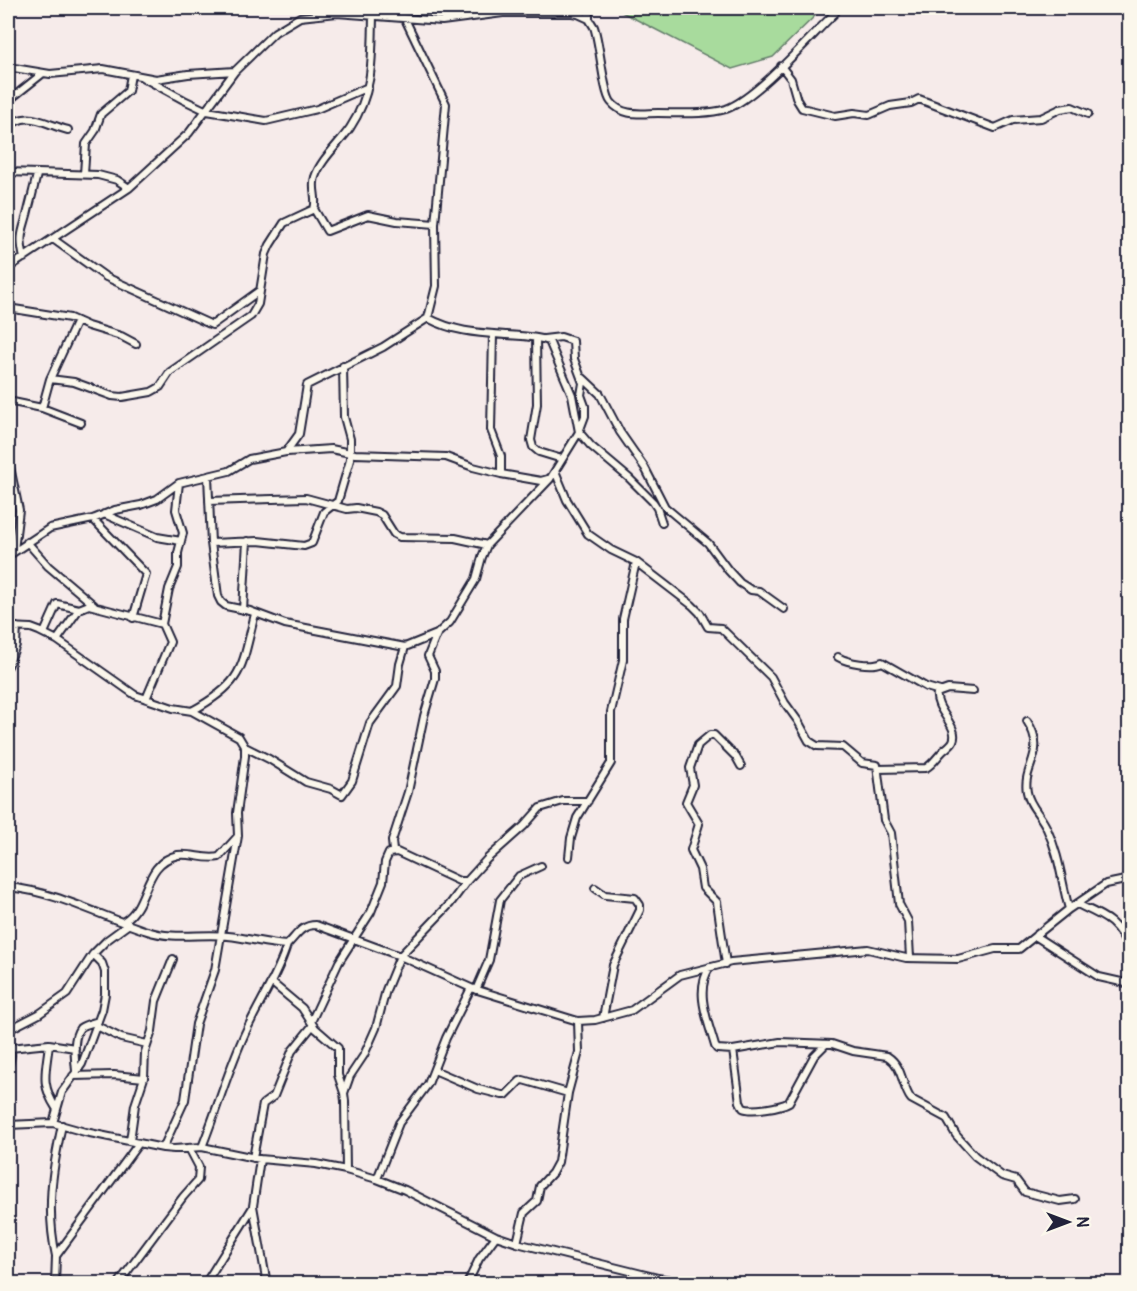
<svg xmlns="http://www.w3.org/2000/svg" width="1137" height="1291" font-family="Pangolin,sans-serif">
<style>
.green{fill:#a8db9d;stroke:#657e6c;stroke-width:1.5}
.lines{fill:none;stroke-linecap:round;stroke-linejoin:round}
.minor-casing{stroke:#22223b;stroke-width:10}
.minor{stroke:#fbf7ec;stroke-width:6}
</style>
<rect width="100%" height="100%" fill="#f6ebea"/>
<filter id="ink" filterUnits="userSpaceOnUse"><feTurbulence type="fractalNoise" baseFrequency=".0167" numOctaves="2"/><feDisplacementMap in="SourceGraphic" scale="12" xChannelSelector="R" yChannelSelector="G"/><feConvolveMatrix kernelMatrix="1 2 1 2 8 2 1 2 1" color-interpolation-filters="sRGB"/></filter>
<g filter="url(#ink)">
<path class="green" d="M614,8H823L773,57L732,69Z"/>
<g class="lines">
<defs>
<path id="minor" d="M589,8V19
M8,9L9,8
M373,16C372,57 374,92 350,128C339,144 321,159 315,177C311,188 318,199 314,209L327,231L368,215L397,221L435,224
M384,16L393,8
M781,66L791,79L797,100L802,108L835,116L854,113L869,115L890,106L911,103L919,99L995,128L1013,120L1041,118L1060,109L1072,107L1088,114
M8,67L50,74L103,69L156,79L188,74L235,71
M142,77L184,100L207,111L266,121L317,109L368,87
M8,101L42,74
M8,128C26,108 46,125 68,130
M8,172L98,175L117,180L129,188
M84,174L86,144L95,131L101,114L128,91L131,75
M53,239L106,277L212,325L259,291
M24,258C18,233 24,230 29,207C32,196 34,186 37,175
M8,268L129,188L189,133L235,71L275,32L300,17L337,13L442,21L503,13H572L578,14L589,19L594,27C600,43 603,92 611,102C623,117 641,113 658,113C679,113 706,115 726,109C757,98 810,37 835,13L838,8
M8,308L70,318L88,326L121,336L136,344
M493,334L491,430L501,456V474
M536,338L537,404L531,440L533,447L539,452L562,459
M544,339L561,337L573,341L574,359L583,383L581,395L585,406V416L579,432L591,446L629,478L653,502L657,508L662,523
M583,378L600,394L620,432L645,468L665,507L708,543L728,570L740,583L751,590L759,591L784,609
M50,379L74,382L112,396L122,397L151,392L160,387L170,372L251,316L258,304L266,254L270,245L284,223L314,209
M8,401L42,408L81,423
M42,408L50,379L77,321
M287,452L331,449L355,454L446,457L473,467L501,474L541,481L548,479
M8,457L19,510L14,550
M555,471L567,500L588,534L611,550L636,562L692,605L700,613L708,627L721,628L771,677L785,703L798,721L809,741L817,746L843,747L862,763L877,765L884,820L891,833L899,904L908,921L910,958
M208,476L211,543L258,541L304,546L312,543L324,512L338,501L350,460V439L344,417L343,366
M209,501L306,498L347,509L356,508L376,512L382,515L394,534L400,537L455,538L487,545
M104,514L157,537L181,541
M93,519L146,574L133,618
M27,542L48,566L94,605
M211,543L218,596L221,602L226,606L250,611L285,624L405,647L437,634L450,622L476,579L482,557L487,545L550,479L579,432L572,395L549,341C536,336 521,336 507,335C478,333 454,332 428,318
M8,556L50,528L93,519L115,510L141,505L157,499L179,483L229,471L249,459L286,452L299,434L307,385L383,347L428,318L436,286L435,224L446,104L405,19
M243,610L247,541
M8,627L31,628L39,631L57,640L135,695L173,708L192,711
M44,633L57,604L79,609
M57,640L79,609L89,605L162,624
M838,657C848,663 872,667 882,662L926,687L940,691
M8,666L16,645L17,627
M146,699L170,642L162,624L169,589L178,567V553L183,533L176,510L179,483
M1027,721C1048,753 1022,766 1027,792C1029,806 1042,816 1047,829C1060,857 1061,880 1069,909
M245,747L269,759L306,782L331,789L342,795L352,781L370,723L397,686L400,664L405,647
M878,769L926,768C933,764 937,757 943,751C946,748 951,745 953,741C960,727 934,709 937,693L948,689L973,691
M393,851L392,841L408,792L424,716L435,679V671L428,656L437,634
M569,857L571,838L577,818L611,763V712L623,660V619L636,562
M8,887C57,892 100,916 147,931C174,940 201,933 228,936C248,938 267,944 287,945C297,935 301,925 316,925L400,956L471,988L568,1018L578,1021L595,1020L632,1010L680,975L731,962L868,949L906,958L958,959L995,949H1019L1069,909L1106,884L1130,879
M595,888L605,895L635,898L640,905V910L613,965L603,1018
M1077,904C1107,918 1116,920 1130,951
M124,921C150,905 142,863 178,855C191,853 205,860 219,857L238,836
M1035,936L1099,977L1130,984
M726,964L717,902L703,888L700,869L691,850L699,824L686,802L693,785L690,768L698,745L710,735H714L736,757L741,766
M710,967C694,991 708,1021 715,1046L717,1049L733,1050L780,1042L832,1044L853,1051L887,1056C904,1067 901,1086 911,1099L946,1118L956,1135L975,1156L1002,1176L1016,1180L1025,1192L1060,1201L1075,1199
M271,982L302,1008L315,1028L338,1048V1075L344,1093L345,1101L346,1170
M476,990L489,960L500,900L519,876L541,866
M311,1022L339,962L371,912L383,882L385,862L389,853L397,852L459,881H467
M1130,1023V1026
M97,1026L121,1038L147,1044
M8,1030L39,1014L67,994L93,954L107,940L129,924
M8,1033L11,1055L8,1071
M49,1044C46,1072 40,1083 56,1108
M10,1048L49,1044L75,1048
M733,1050L740,1102L743,1108C751,1112 781,1107 789,1102L814,1056L825,1045
M434,1070L478,1089L502,1095H506L520,1081L523,1080L568,1093
M76,1071C75,1060 72,1038 80,1028C85,1024 93,1023 98,1021
M73,1076L114,1075L144,1078
M344,1093L350,1076L364,1055L376,1028L386,990L400,956L450,904L467,881L487,859L524,826L540,808L563,801H588
M53,1123L62,1092L82,1064L102,1010L105,994V972L102,963L93,954
M8,1125L53,1123L85,1132L163,1148L174,1149L202,1147L260,1159L316,1164L346,1170L377,1179L405,1190L496,1236L517,1243L658,1278L697,1284
M130,1141L135,1105L144,1078L145,1052L152,1031L156,1001L173,959
M202,1147C216,1112 227,1074 242,1040C256,1007 277,978 287,945
M163,1148L185,1100L196,1024L215,970L238,836L237,813L245,756V747L239,737L192,711C245,682 241,668 255,614
M253,1158L263,1104L274,1096L292,1051L313,1025
M260,1159L253,1206L267,1284
M377,1179L399,1123L428,1084L446,1038L471,988
M517,1243L524,1213L537,1201L540,1186L552,1173L558,1162L568,1093L579,1052L578,1021
M56,1256C46,1210 52,1171 62,1125
M55,1284L56,1256L139,1143
M118,1284L183,1197L198,1180L199,1167L189,1148
M205,1284L253,1207
M467,1284L479,1259L496,1236"/>
</defs>
<use href="#minor" class="minor-casing"/>
<use href="#minor" class="minor"/>
</g>
</g>
<rect width="1137" height="1291" fill="none" stroke="#fbf7ec" stroke-width="30"/>
<rect x="15" y="15" width="1107" height="1261" fill="none" stroke="#22223b" stroke-width="2" filter="url(#ink)"/>
<g transform="translate(1068 1222) rotate(90)" stroke="#fbf7ec" stroke-width="4.5" paint-order="stroke">
<path d="M0-4.5L10 22L0 15L-10 22Z" fill="#22223b"/>
<text y="-9" font-size="16" font-weight="bold" text-anchor="middle" fill="#22223b">N</text>
</g>
</svg>
